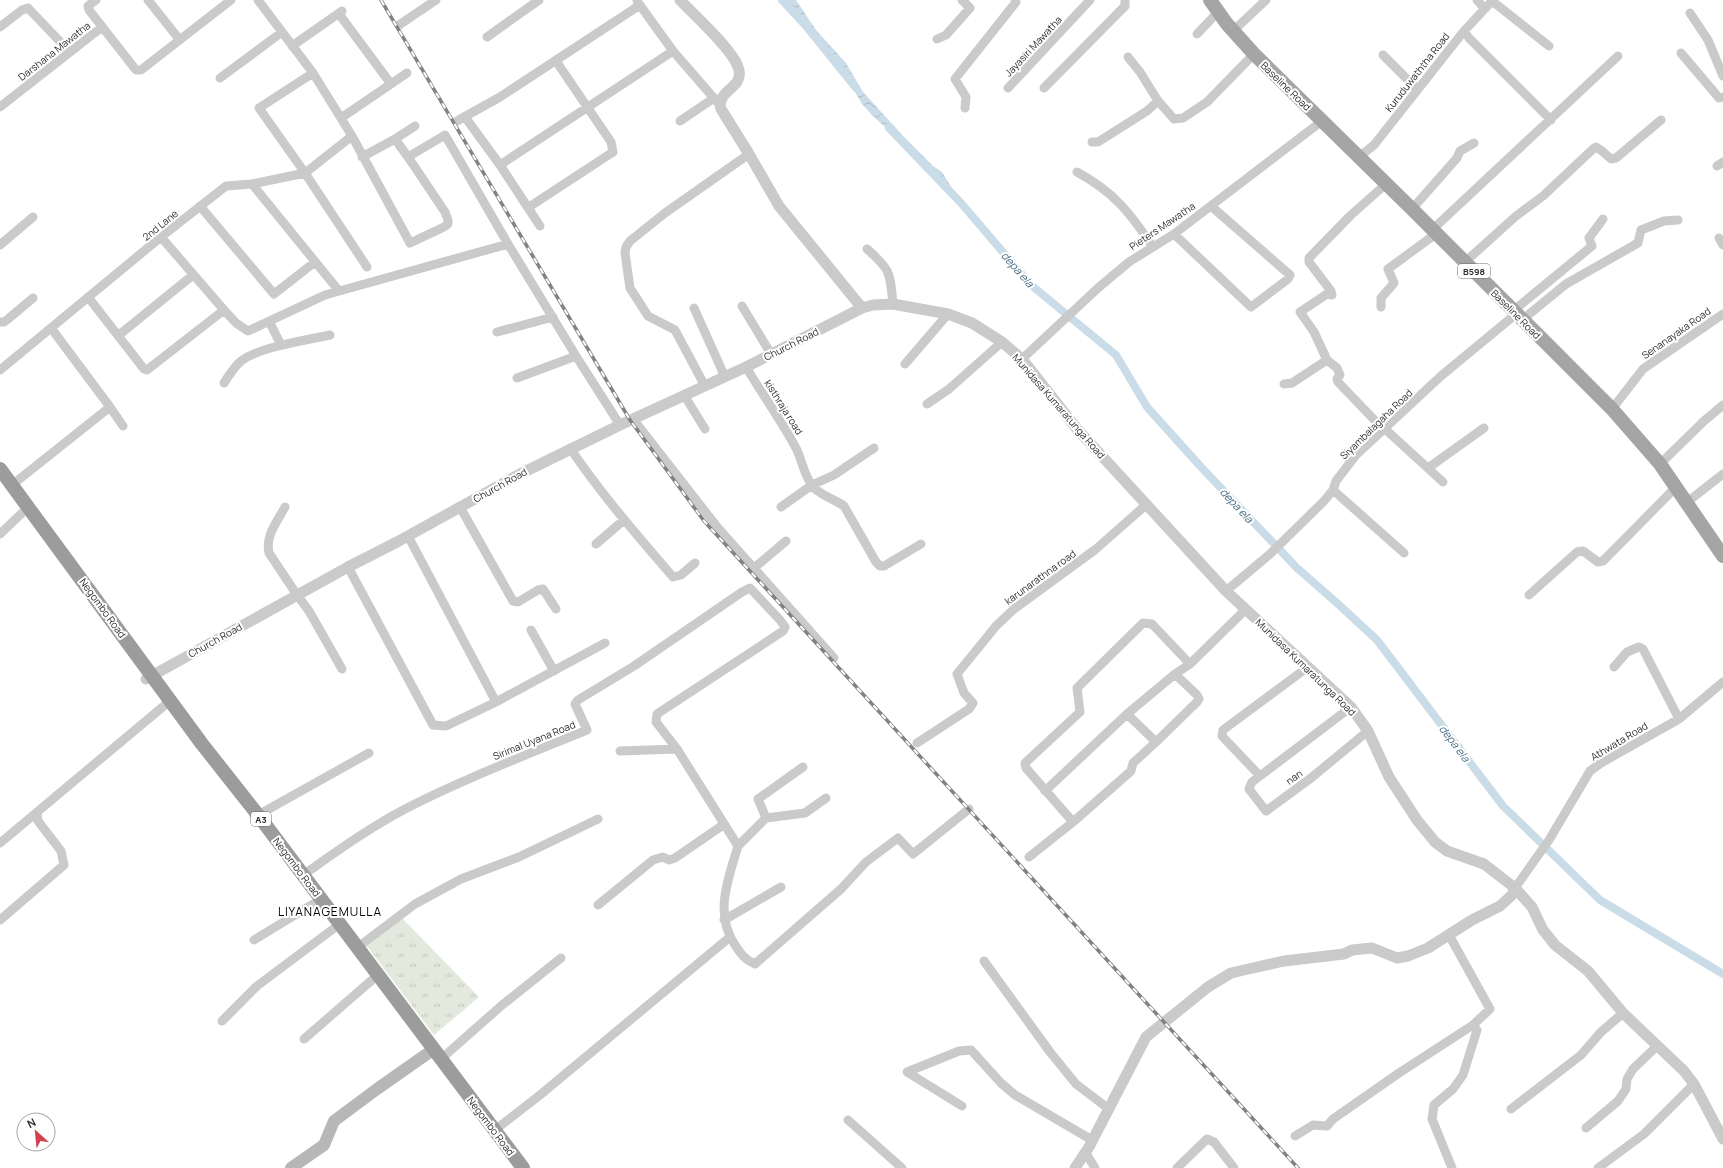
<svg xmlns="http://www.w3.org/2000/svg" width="1723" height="1168" font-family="Manrope,sans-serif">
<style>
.grass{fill:url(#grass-tufts)}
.water{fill:url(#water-waves)}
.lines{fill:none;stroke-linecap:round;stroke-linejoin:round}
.canal{stroke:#cadce7;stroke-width:8}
.minor{stroke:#cacaca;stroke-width:9}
.tertiary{stroke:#cacaca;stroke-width:11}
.secondary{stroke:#b7b7b7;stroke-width:12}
.primary{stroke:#a5a5a5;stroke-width:14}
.trunk{stroke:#9c9c9c;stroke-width:14}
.rail-casing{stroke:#828282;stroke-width:3.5}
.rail{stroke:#fff;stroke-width:2;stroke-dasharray:6;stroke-linecap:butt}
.labels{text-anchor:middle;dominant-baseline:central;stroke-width:4;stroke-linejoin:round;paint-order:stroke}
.shield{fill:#fff;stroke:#6c6c6c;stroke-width:1}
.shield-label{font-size:9px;font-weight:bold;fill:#2d2d2d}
.street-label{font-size:10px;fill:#2d2d2d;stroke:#fff}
.water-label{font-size:11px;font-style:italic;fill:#456c85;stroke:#fff}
.quarter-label{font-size:12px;letter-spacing:1px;fill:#000;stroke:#fff}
</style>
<defs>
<pattern id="grass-tufts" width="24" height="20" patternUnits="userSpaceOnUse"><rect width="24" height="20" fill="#e3e9dc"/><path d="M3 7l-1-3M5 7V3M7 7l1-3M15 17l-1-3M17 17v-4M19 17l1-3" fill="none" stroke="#c3c8bd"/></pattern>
<pattern id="water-waves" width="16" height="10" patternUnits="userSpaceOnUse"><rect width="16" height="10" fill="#cadce7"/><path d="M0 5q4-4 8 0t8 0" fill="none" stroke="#aebdc6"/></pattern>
</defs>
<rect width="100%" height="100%" fill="#fff"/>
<path class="grass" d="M402,918L479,997L434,1035L367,946Z"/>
<path class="water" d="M782,0H796L816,30L846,63L863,92L905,138L933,166L942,172L961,203L937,175L872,115L862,104L840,66Z"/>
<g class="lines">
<path class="canal" d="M782,0L806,26L856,88
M889,128L961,203L1031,285L1116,355L1147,407L1201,467L1297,568L1337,603L1377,640L1503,806L1600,900L1723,974"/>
<path class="minor" d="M96,0L88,6L89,10L136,70H141L231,0
M148,0L179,39
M258,0L313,73L352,136L410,243L444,227L448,224V220L445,212L408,157
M1477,0L1485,9
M637,1L673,51L719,104
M1492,1L1549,46
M1690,13L1708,40L1723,76
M339,14L391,84
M399,25L436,0
M0,27L22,10L28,8L70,52
M1233,31L1266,0
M1464,31L1469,38L1551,120
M1197,34L1218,12
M487,37L539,0
M937,39L946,35L970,8L962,0
M292,46L342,11
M1681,53L1719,98L1723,97
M1383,55L1417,89
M1128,57L1140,72L1158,101L1174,119L1183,118L1207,102L1254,54
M313,73L259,108L305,173L367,267
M220,78L282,32
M1008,88L1090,0
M1044,88L1125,6V0
M0,107L102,27
M965,108L966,97L955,79L1016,2L1015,0
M465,117L500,165L540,226
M341,118L407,73
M457,121L500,97L640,5
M680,121L714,98
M395,139L415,126
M1092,142H1098L1147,111L1158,101
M362,157L395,139L408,157L445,135L508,244
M1359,157L1374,145L1464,31L1493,0
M500,165L673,51
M1717,166L1723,162
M1077,172C1114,192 1130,213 1153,247
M252,184L339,291
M200,206L274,294L315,262
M529,207L613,152L611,142L556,61
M1412,209L1457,158L1460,151L1474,143
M1433,229L1618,56
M1174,234L1251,307L1288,279L1290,275L1211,206
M1719,238L1723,245
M0,245L33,217
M867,249C891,270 890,273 893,304
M1465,262L1516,216L1543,196L1593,149L1596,147L1602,151L1611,159L1616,158L1661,120
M88,297L144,369L147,370L224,310L161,237
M742,306L771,354
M1381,307V298L1394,283L1388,269L1437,233
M694,308L725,377
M224,310L236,323L248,331L325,295L508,244L576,356L620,425
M1513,311L1592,246L1589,238L1603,219
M1522,320L1566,284L1638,243L1641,230L1664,221L1678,220
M269,321L281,345
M0,322H4L8,319L33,298
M497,332L553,317
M119,335L193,275
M1022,359L1098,288L1129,262L1174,234L1322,121
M905,364L948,314
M746,367C762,394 781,420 796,448C802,460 804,476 813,487C822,496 834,499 844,506L876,562L880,566H884L921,544
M0,370L161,237L226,186L252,184L305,173L352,136
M517,378L576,356
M224,383C229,375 234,367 241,361C259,347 307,340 330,335
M1284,384L1292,383L1327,360
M705,386L675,330L648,316L630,288L625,253L626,247L630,241L665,213L749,154
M684,395L705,429
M927,404L949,389L1002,342
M110,407L123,426
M1612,409L1643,369L1723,314
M633,419L718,528L834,658
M1385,429L1443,482
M1384,430L1338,382L1337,379L1340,375L1337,368L1327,360L1314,332L1300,312L1327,294L1332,295L1331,291L1309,262V258L1351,215L1386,184
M570,448C601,494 637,535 673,577L681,575L695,563
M1660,464L1704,421L1723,405
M1428,468L1484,428
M12,485L110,407L51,328
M1333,490L1404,553
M1686,503L1723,474
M285,507C277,522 265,536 269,553L297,595L309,611L342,669
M460,507L513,601L518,602L538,590L543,589L556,609
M781,507L812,485L834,475L874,448
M0,534L22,513
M408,536L496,702
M596,544L624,520
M348,567L433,725L446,726L496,702L605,643
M753,569L786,541
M1226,591L1270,554L1324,501L1333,490L1336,481L1356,455L1441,376L1516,314
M1529,595L1577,552L1583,551L1598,562L1603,561L1676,487
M531,630L554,671
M1190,664L1152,624L1143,623L1077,688L1080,712L1025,763L1026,768L1073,822L1131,771L1133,763L1156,742L1127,714L1175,674L1190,664L1245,610
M1308,667L1223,730L1222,736L1260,776L1351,707
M1614,667L1627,652L1639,647L1643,649L1679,719
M1156,742L1197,702L1199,699L1197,695L1175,674
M917,743L969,709L973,703L964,693L957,674L996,626L1014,609L1096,549L1147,504
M620,751L677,749
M1260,776L1252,782L1249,789L1266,811L1311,778L1368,731
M1045,791L1127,714
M258,815L369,753
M766,818L805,813L826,798
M0,843L165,705
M738,846L766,818L758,799L803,767
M1029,857L1073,822
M303,875C336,852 369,828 405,809C464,779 526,755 587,730L575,704L578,700L634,666L742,592L750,588L780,620L785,627L783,631L657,714L656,722L677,749L738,846C728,879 714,914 735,945C741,954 745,960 755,964L841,889L866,862L898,838L913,854L969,809
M1515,888L1549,840L1590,771L1601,763L1679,719L1723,682
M598,905L653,860L663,857L669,860L675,858L723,825
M0,920L64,865L61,851L38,821L37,813
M724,920L781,887
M1449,935L1490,1009L1473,1025L1477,1030L1463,1075L1453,1089L1434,1105L1432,1119L1452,1168
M254,940L313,904
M358,947L415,904L461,879L519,857L598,819
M984,961L1050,1052L1076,1084L1109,1109
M222,1021L257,986L333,929
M304,1039L372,980
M441,1059L501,1006L561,958
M962,1106L907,1072L959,1051L971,1050L1001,1083L1015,1095L1092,1140
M1511,1109L1581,1055L1601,1032L1623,1013
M848,1120L902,1168
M1586,1128L1618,1101L1626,1089L1627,1079L1633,1069L1657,1046
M495,1130L540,1095L730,937
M1295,1136L1313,1125L1327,1126L1333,1119L1399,1073L1473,1025
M1085,1152L1095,1168
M1177,1168L1207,1139L1214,1142L1234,1168
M1598,1168L1644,1134L1694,1084"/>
<path class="tertiary" d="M680,0C694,15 732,49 738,67C740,72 740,77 737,82C731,90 717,96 721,109L749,154L779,206L862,308
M146,679L348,567L397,542L520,474L620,425L746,367L862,308L873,305L893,304L948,314L972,323L1002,342L1022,359L1077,429L1226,591L1351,707L1368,731L1389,777L1417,820L1435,842L1447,851L1484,864L1515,888L1532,907L1543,930L1555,945L1588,971L1623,1013L1684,1071L1694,1084L1723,1139
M1075,1168L1089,1147L1146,1037L1208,987L1231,973L1284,961L1344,954L1352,950L1372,948L1397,958L1408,956L1428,948L1472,920L1500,906L1512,895L1515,888"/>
<path class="secondary" d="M291,1168L324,1145L334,1121L377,1089L434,1049"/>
<path class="primary" d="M1210,0L1227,24L1254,54L1412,209L1612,409L1660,464L1723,556"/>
<path class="trunk" d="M0,469L202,744L258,815L523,1168"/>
<defs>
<path id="rail" d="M381,0L630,420L704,521L1298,1168"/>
</defs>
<use href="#rail" class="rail-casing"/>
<use href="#rail" class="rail"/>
</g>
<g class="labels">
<g class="shield">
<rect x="1458" y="264" width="32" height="14" rx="3"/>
<rect x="251" y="812" width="20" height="14" rx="3"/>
</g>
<g class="shield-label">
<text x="1474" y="271">B598</text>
<text x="261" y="819">A3</text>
</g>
<g class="street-label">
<text transform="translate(1033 46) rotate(-47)">Jayasiri Mawatha</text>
<text transform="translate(54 51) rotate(-38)">Darshana Mawatha</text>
<text transform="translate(1417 72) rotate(-52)">Kuruduwaththa Road</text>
<text transform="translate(1286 86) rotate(44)">Baseline Road</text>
<text transform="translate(160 225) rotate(-39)">2nd Lane</text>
<text transform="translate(1162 226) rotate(-34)">Pieters Mawatha</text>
<text transform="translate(1516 314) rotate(45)">Baseline Road</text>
<text transform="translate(1676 333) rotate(-35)">Senanayaka Road</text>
<text transform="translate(791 344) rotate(-27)">Church Road</text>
<text transform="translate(1059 406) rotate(49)">Munidasa Kumaratunga Road</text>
<text transform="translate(784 407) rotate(58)">kisthraja road</text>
<text transform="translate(1376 424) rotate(-44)">Siyambalagaha Road</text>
<text transform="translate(500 485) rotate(-29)">Church Road</text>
<text transform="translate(1040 577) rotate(-36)">karunarathna road</text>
<text transform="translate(103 608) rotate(54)">Negombo Road</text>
<text transform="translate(215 640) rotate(-29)">Church Road</text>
<text transform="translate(1306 667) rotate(44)">Munidasa Kumaratunga Road</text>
<text transform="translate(534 740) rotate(-22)">Sirimal Uyana Road</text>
<text transform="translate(1619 741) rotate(-31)">Athwata Road</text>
<text transform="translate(1294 777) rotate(-36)">nan</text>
<text transform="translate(297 867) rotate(53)">Negombo Road</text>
<text transform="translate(491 1126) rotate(53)">Negombo Road</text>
</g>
<g class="water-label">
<text transform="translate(1018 269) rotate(49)">depa ela</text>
<text transform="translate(1237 505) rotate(47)">depa ela</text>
<text transform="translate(1455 743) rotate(53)">depa ela</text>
</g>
<g class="quarter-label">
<text x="330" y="911">LIYANAGEMULLA</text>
</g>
</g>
<g transform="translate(36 1132) rotate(333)"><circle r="19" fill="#ffffff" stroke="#ababab"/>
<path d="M0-3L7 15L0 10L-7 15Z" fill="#d0434d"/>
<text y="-6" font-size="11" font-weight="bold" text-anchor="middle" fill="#2d2d2d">N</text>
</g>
</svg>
